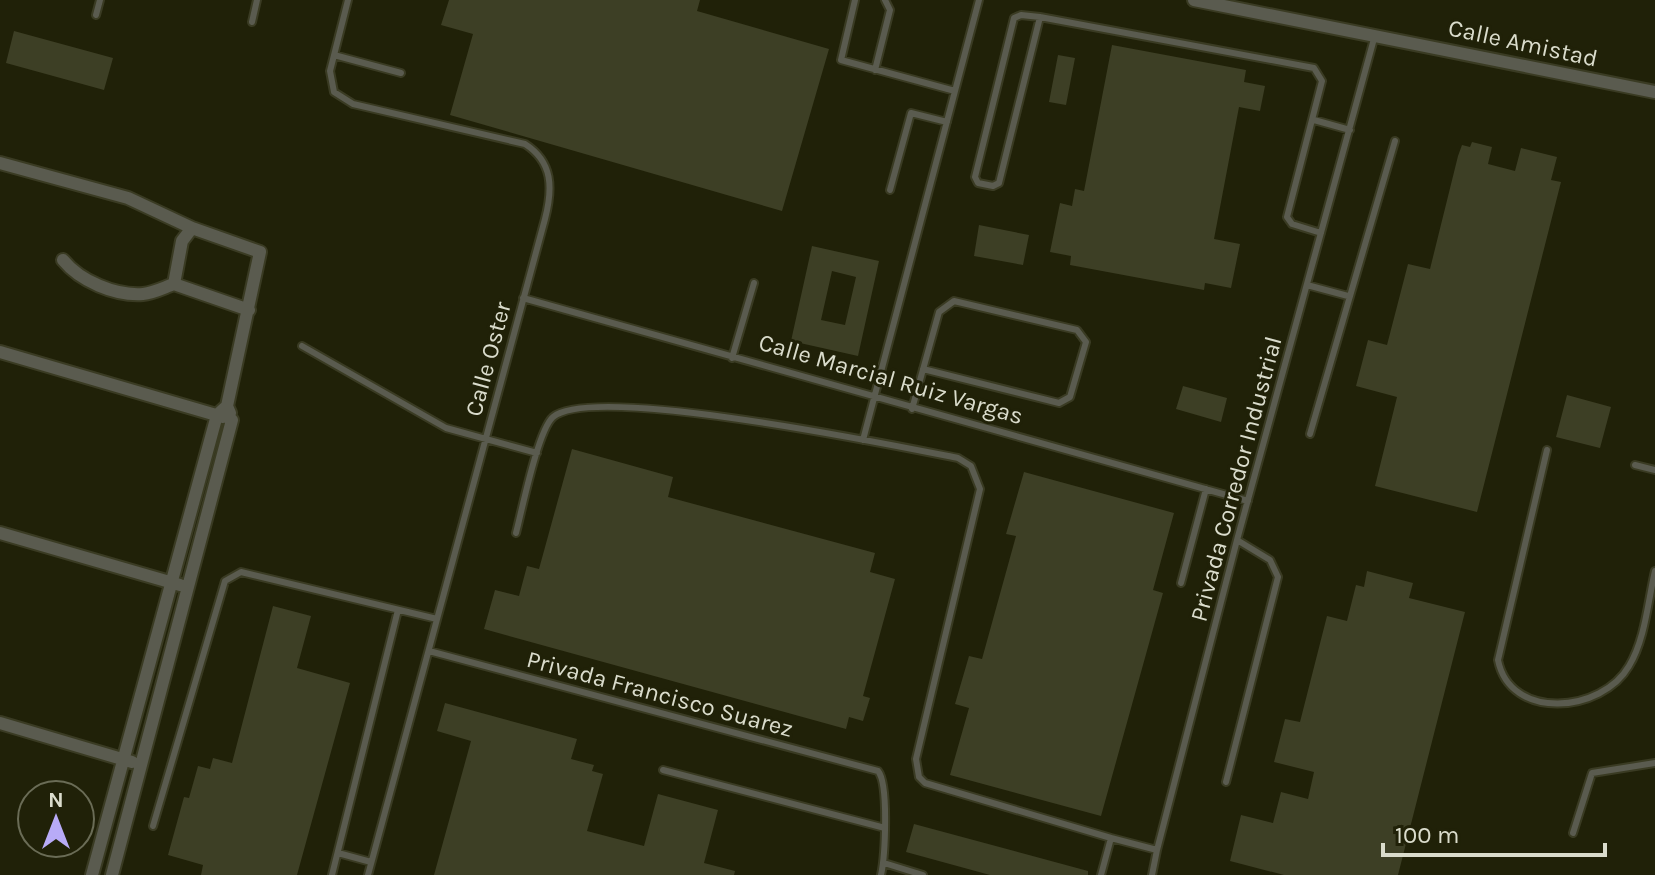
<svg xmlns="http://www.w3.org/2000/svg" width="1655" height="875" font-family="Karla,sans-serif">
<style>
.building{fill:#3d3f25;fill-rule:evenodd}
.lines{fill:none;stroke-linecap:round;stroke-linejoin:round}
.lane-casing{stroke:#3a3b23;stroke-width:10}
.street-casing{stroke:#3a3b23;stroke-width:16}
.lane{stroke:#5a5b4f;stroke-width:6}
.street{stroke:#5a5b4f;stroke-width:12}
.labels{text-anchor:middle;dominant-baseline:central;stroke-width:6;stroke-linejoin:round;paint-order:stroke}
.street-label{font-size:24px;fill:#dadccc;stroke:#202108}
</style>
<rect width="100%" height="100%" fill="#202108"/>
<path class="building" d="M449,0H700L697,11L829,49L782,211L450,115L473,34L441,25Z
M14,31L113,58L104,90L6,63Z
M1112,45L1246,70L1244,82L1265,86L1260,111L1239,107L1214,239L1240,244L1231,288L1205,283L1204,290L1070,265L1071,256L1050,252L1060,203L1072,206L1075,189L1084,191Z
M1058,55L1075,58L1066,105L1049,102Z
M1472,142L1492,147L1488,164L1515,171L1521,148L1557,157L1551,180L1561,182L1477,512L1375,486L1397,397L1356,386L1368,340L1387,345L1408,264L1430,269L1458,156L1462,145L1470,147Z
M979,225L1029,235L1023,265L974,256Z
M812,246L879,261L858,356L791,341ZM832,271L856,277L845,325L821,320Z
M1183,386L1227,398L1221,422L1176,409Z
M1567,395L1611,407L1600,448L1556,437Z
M572,449L673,477L668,497L875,553L870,572L895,579L863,696L870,698L863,721L849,717L846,729L484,629L495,590L519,596L527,566L539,569Z
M1024,472L1174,513L1153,590L1163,593L1101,816L950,775L969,708L955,704L969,656L982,659L1016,536L1006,534Z
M1367,571L1413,583L1409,598L1465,612L1398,875H1284L1230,861L1241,815L1273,823L1281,792L1308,799L1314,772L1274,762L1285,719L1300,722L1327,616L1347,621L1356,585L1364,587Z
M273,606L311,616L297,668L350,683L297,875H201L203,865L168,855L184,797L189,798L198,766L210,769L213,758L232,763Z
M445,703L577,739L571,759L594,765L592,771L603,774L587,831L644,846L658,794L718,810L704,863L735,871L734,875H434L471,741L437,731Z
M914,824L1088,871V875H990L906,852Z"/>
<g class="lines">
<defs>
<path id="lane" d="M348,0L330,71L334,92L353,104L525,144C553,162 553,188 545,219L368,875
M855,0L841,60L955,91
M96,15L100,0
M1040,17L999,183L993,186L978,183L975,177L1014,18L1021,15L1040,17L1314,68L1322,81L1287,217L1292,224L1321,233
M252,22L257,0
M334,55L401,73
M875,70L890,10L885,0
M1314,120L1350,130
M890,190L911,113L947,122
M1307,285L1348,296
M523,298L1248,501
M302,346L446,428L537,453
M732,358L754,283
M912,409L939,312L954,301L1077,330L1086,342L1070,397L1059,403L923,369
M1310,434L1395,141
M863,440L979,0
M1547,450L1498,660C1510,721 1602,713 1629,666C1645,640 1648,601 1655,571
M1635,465L1655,470
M516,533C522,510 538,430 553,417C593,383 897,446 958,458L971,466L980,489L916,759L919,777L925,783L1111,838
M1181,583L1206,489
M429,651L878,771C889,784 885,857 881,875
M663,770L885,828
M1226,782L1278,577L1270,560L1237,540
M153,826L225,581L241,572L437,619
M1573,833L1592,773L1655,763
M338,853L371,862
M884,863L923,875
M332,875L398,610
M1101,875L1111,838L1157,850L1237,540L1375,35
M1152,875L1157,850"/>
<path id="street" d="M1194,0L1655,92
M0,163L128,198L192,228L260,252L227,406L230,413
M192,228L182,241L174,284L249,310
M63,260C80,281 115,296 143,294C154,293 165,287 174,284
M0,352L223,417
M0,533L180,585
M0,723L132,762
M92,875L217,415L227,406
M112,875L232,420"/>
</defs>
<use href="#lane" class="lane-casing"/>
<use href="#street" class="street-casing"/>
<use href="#lane" class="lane"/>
<use href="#street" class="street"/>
</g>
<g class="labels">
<g class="street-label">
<text transform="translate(1523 43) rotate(12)">Calle Amistad</text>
<text transform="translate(488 359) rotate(-75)">Calle Oster</text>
<text transform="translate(891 379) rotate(16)">Calle Marcial Ruiz Vargas</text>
<text transform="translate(1236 479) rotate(-75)">Privada Corredor Industrial</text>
<text transform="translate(660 694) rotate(15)">Privada Francisco Suarez</text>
</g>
</g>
<g transform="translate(56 819)"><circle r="38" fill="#202108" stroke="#6a6c56" stroke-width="2"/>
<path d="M0-6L14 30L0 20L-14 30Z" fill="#b8abf7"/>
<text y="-12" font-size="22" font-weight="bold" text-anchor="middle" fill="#dadccc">N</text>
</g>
<path d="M1383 843v12h222v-12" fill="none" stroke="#dadccc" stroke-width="4"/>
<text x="1395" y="843" font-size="24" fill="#dadccc" stroke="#202108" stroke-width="6" paint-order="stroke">100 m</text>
</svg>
